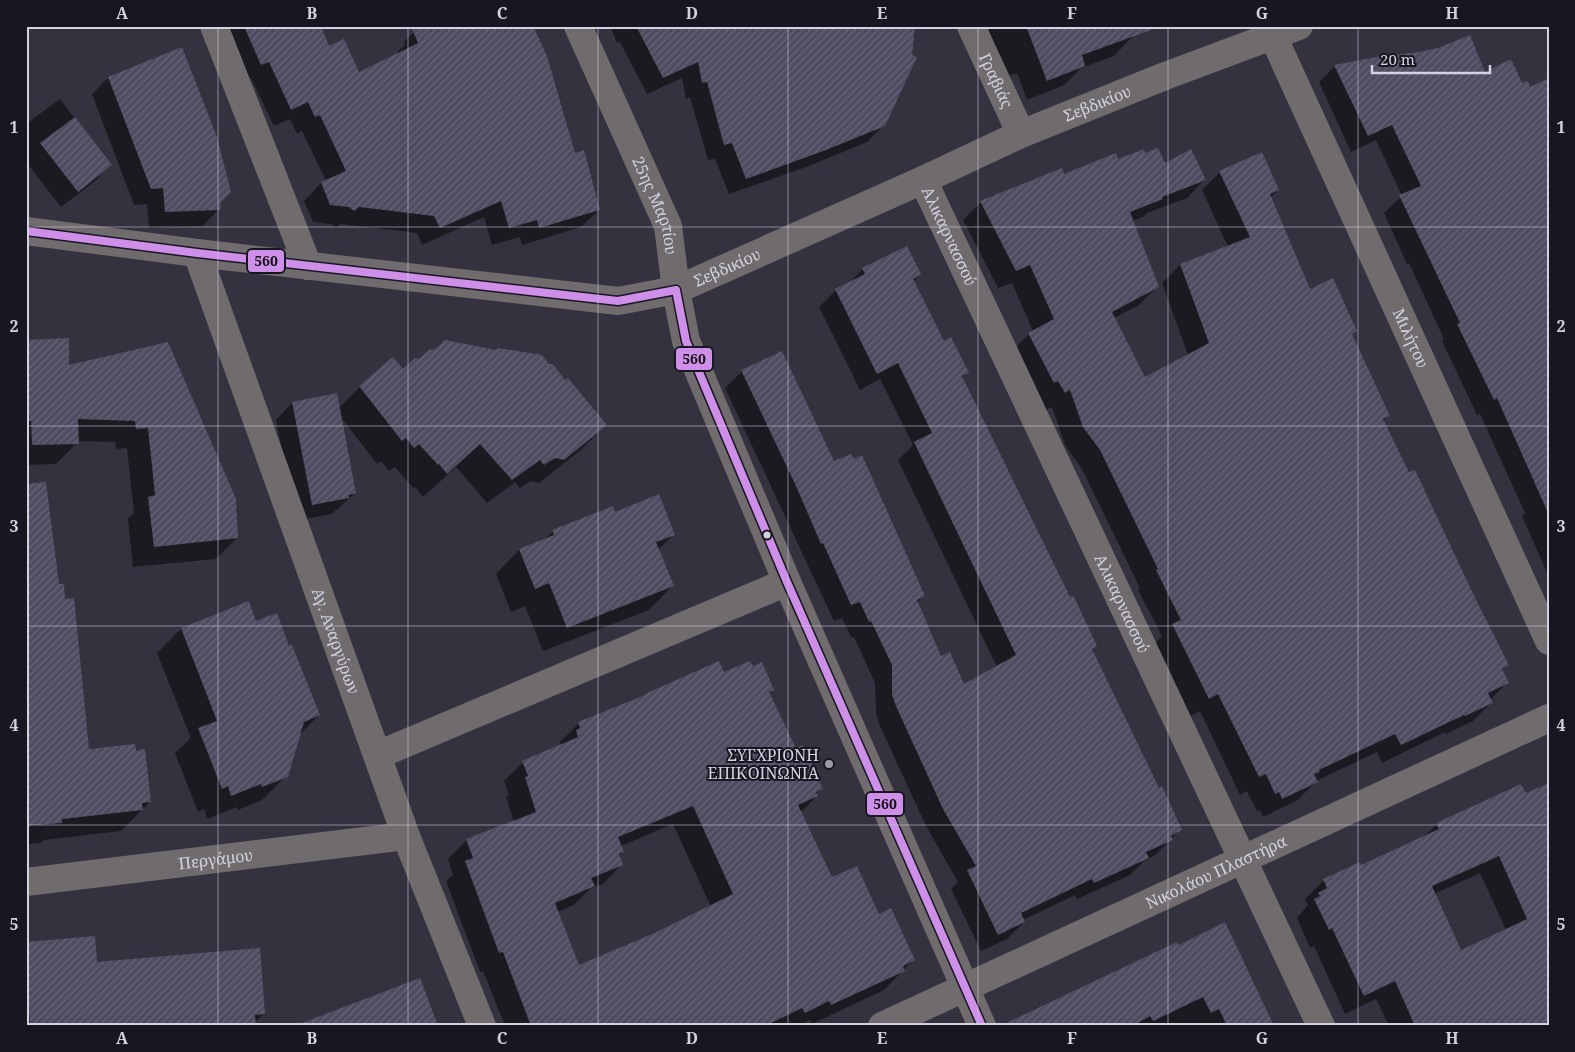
<svg xmlns="http://www.w3.org/2000/svg" width="1575" height="1052" font-family="'Noto Serif',serif">
<style>
.shadow{fill:#0007;fill-rule:evenodd}
.building{fill:url(#building-hatch);fill-rule:evenodd}
.lines{fill:none;stroke-linecap:round;stroke-linejoin:round}
.minor{stroke:#706c6e;stroke-width:28}
.tertiary{stroke:#706c6e;stroke-width:28}
.bus-1-casing{stroke:#181721;stroke-width:11}
.bus-1{stroke:#ce8fe9;stroke-width:8}
.grid{fill:none;stroke:#d3d2e1;stroke-width:1;stroke-opacity:0.55}
.bus-dot{fill:#d3d2e1;stroke:#181721;stroke-width:2}
.poi-dot{fill:#9b9aa8;stroke:#181721;stroke-width:2}
.labels{text-anchor:middle;dominant-baseline:central;stroke-width:4;stroke-linejoin:round;paint-order:stroke}
.street-label{font-size:16px;fill:#d3d2e1;stroke:#181721}
.poi-label{font-size:16px;fill:#d3d2e1;stroke:#181721;text-anchor:end}
.line-badge{stroke:#181721;stroke-width:2}
.pale-badge-label{font-size:14px;text-anchor:middle;font-weight:bold;fill:#111}
.neatline{fill:none;stroke:#d3d2e1;stroke-width:2}
.grid-label{font-size:16px;text-anchor:middle;font-weight:bold;fill:#d3d2e1}
</style>
<defs>
<pattern id="building-hatch" width="6" height="6" patternUnits="userSpaceOnUse" patternTransform="scale(1.25)"><rect width="6" height="6" fill="#4f4b60"/><path d="M-1 1l2-2M0 6l6-6M5 7l2-2" fill="none" stroke="#676476"/></pattern>
</defs>
<rect width="100%" height="100%" fill="#34323e"/>
<path class="shadow" d="M219,26H320L329,47L359,73L398,54L397,52L405,45L404,42L420,26L574,154L599,210L581,227L522,245L520,237L492,245L484,217L422,245L417,233L341,224L335,228L331,224L313,222L304,201L321,183L326,181L302,131L297,134L290,119L274,126L251,78L244,82Z
M610,26H914L884,125L867,142L809,166L729,194L715,159L708,160L690,97L686,99L682,78L647,94L620,42L617,43Z
M986,26H1134V35L1114,56L1081,68L1064,85L1027,100L1017,73L1008,76Z
M1335,66L1484,74L1530,88L1549,87V577L1522,516L1525,513L1480,414L1477,415L1442,341L1444,339L1409,263L1407,264L1384,213L1402,196L1376,140L1351,152L1319,82Z
M108,78L220,202L219,209L203,226L149,228L147,204L134,205L92,94Z
M60,99L110,165L94,182L61,207L26,162V124Z
M1144,155L1164,165L1205,179L1187,198L1147,213L1143,217L1132,221L1157,287L1139,305L1114,318L1145,378L1188,355L1162,283L1180,265L1228,247L1202,190L1220,172L1278,190L1270,198L1309,290L1355,331L1351,335L1388,416L1383,421L1508,665L1501,671L1507,683L1490,700L1491,703L1473,721L1446,734L1445,732L1382,763L1377,752L1316,781L1298,800L1263,817L1260,810L1257,811L1247,791L1240,795L1200,711L1190,716L1155,643L1162,636L1138,590L1140,588L1082,469L1065,445L1052,407L1046,410L1011,352L1029,334L1033,331L1012,283L998,288L963,220L981,202L1063,176L1118,160Z
M863,269L920,274L913,281L943,342L967,373L962,378L1070,599L1096,646L1092,650L1158,790L1181,829L1154,856L1144,861L1130,875L1077,899L1075,895L1023,920L1024,922L1007,939L981,951L951,889L958,882L926,826L879,724L876,712L875,683L854,637L852,638L842,618L834,621L725,388L742,371L781,352L834,463L923,596L917,603L940,658L963,686L997,667L898,460L913,445L880,379L860,390L819,307L836,290L848,284Z
M26,341L68,366L167,344L237,538L216,559L133,567L128,519L134,513L127,448L116,449L115,442L77,441V443L56,464L26,465Z
M402,371L564,381L605,425L582,449L539,483L530,481L520,488L515,482L487,503L456,467L423,497L415,487L413,488L395,467L389,471L381,461L377,464L340,416L355,493L338,509L331,514L296,521L276,420L292,403L339,408L360,387Z
M614,513L674,534L658,550L672,586L649,610L543,651L525,606L511,612L496,574L519,550L543,541L553,531Z
M26,514L64,601L88,751L150,802L121,831L44,840L40,843L26,844Z
M248,602L256,622L289,648L319,715L299,735L286,776L262,800L238,810L237,807L207,819L204,809L198,812L175,753L191,738L157,653L181,629Z
M723,674L773,689L768,694L796,750L821,789L816,794L817,796L800,813L831,878L878,916L913,960L884,990L812,1024L810,1020L797,1026H505L483,971L480,972L446,881L453,875L448,859L467,840L514,822L506,797L509,795L504,781L523,762L561,745L560,742L579,723ZM673,824L711,907L660,932L578,966L557,912L574,905L591,888L603,884L622,864L619,856L623,852L621,846Z
M1521,786L1549,1026H1389L1376,999L1345,1014L1314,946L1310,948L1297,918L1308,905L1305,899L1324,880L1361,867L1423,838L1437,824ZM1480,873L1506,930L1461,951L1434,894Z
M1177,943L1273,1026H1016Z
M26,944L96,963L264,1014L254,1023V1026H26Z"/>
<path class="building" d="M244,26H321L329,46L344,39L359,72L418,43L411,26H533L547,56L575,153L584,150L600,210L539,228L537,220L509,228L501,201L440,228L434,216L359,207L354,211L349,207L330,205L321,182L346,171L320,115L315,117L308,102L291,110L269,62L261,65Z
M636,26H915L912,55L917,57L885,126L826,150L746,179L732,143L724,145L707,82L702,83L698,62L663,78Z
M1026,26H1151V30L1082,55L1085,66L1047,81Z
M1470,35L1485,72L1511,59L1522,83L1528,81L1530,87L1549,78V515L1497,398L1494,400L1476,363L1457,324L1460,323L1399,195L1421,186L1392,125L1368,136L1334,65L1382,56L1419,52L1438,48Z
M182,47L217,137L231,192L221,202L220,210L165,212L163,188L151,189L108,77Z
M75,117L112,165L78,192L40,143Z
M1158,148L1165,163L1191,149L1206,180L1162,197L1163,199L1130,212L1159,287L1112,312L1145,377L1209,343L1180,264L1250,237L1219,171L1262,152L1279,190L1270,194L1310,289L1333,278L1357,331L1352,334L1390,416L1383,419L1409,472L1415,470L1477,602L1509,665L1502,669L1509,683L1488,693L1493,703L1465,716L1464,715L1401,745L1395,734L1319,770L1320,772L1314,774L1318,782L1282,799L1279,792L1275,794L1266,774L1259,777L1218,694L1209,699L1172,624L1181,620L1156,570L1158,569L1100,450L1083,427L1070,390L1065,393L1058,381L1054,383L1028,333L1054,319L1030,265L1016,271L980,201L1062,168L1064,174L1116,153L1118,159L1144,149L1145,153Z
M907,246L921,274L913,279L944,341L951,337L969,373L962,376L1070,597L1073,595L1097,646L1092,649L1159,788L1162,786L1182,830L1171,836L1173,840L1146,852L1149,858L1094,883L1092,879L1021,913L1025,922L998,935L967,870L976,866L943,809L896,706L892,695V665L871,621L869,622L860,602L851,605L823,543L821,544L796,486L741,370L782,351L834,461L851,454L854,459L862,455L925,596L917,600L941,656L950,652L964,684L1016,655L914,442L932,433L898,363L877,374L835,289L865,274L862,268Z
M69,338V365L168,342L236,499L238,538L154,547L148,497L155,495L148,428L136,429L135,421L78,419L79,444L32,445L31,421H26V340Z
M445,340L496,350L498,348L542,355L549,364H553L565,380L568,378L607,425L564,460L555,458L544,465L540,460L512,480L480,444L447,474L439,464L438,465L419,444L414,448L406,438L402,441L359,386L393,357L403,369L415,358L419,359L429,350L435,349Z
M337,393L356,493L349,495V498L312,505L292,402Z
M46,482L59,584H64L65,599L74,598L89,749L135,744L136,751L145,749L151,802L142,803L143,810L62,819V823L26,826V484Z
M659,494L675,535L656,542L674,586L567,628L549,583L535,589L519,549L554,535L552,530L613,506L615,512Z
M249,601L256,621L277,613L289,646L292,645L320,715L304,722L288,777L262,787L261,784L231,796L228,786L222,789L198,728L217,721L181,628Z
M719,661L724,672L750,661L753,666L762,662L774,690L769,692L796,748L803,745L823,789L816,792L818,796L798,805L832,877L857,866L879,914L891,908L915,960L903,966L905,971L831,1005L829,1001L805,1013L802,1008L765,1026H531L503,952L499,953L465,861L473,858L466,839L536,812L525,777L528,776L522,761L578,737L576,730L580,728L578,722L645,695V694ZM693,806L733,894L659,931L579,965L555,903L595,886L591,878L623,865L619,854L624,852L618,837Z
M1549,783V1026H1415L1395,981L1364,996L1332,928L1329,930L1314,899L1320,896L1318,893L1327,888L1323,879L1360,862L1361,865L1439,829L1436,823L1521,784L1526,793ZM1499,856L1527,919L1461,950L1432,886Z
M1225,922L1274,1026H1227L1219,1009L1211,1013L1203,997L1153,1021L1150,1016L1132,1026H1000L1177,942L1179,945Z
M95,936L97,962L260,948L265,1014L255,1015L256,1026H30L29,1013H26V942Z
M420,978L438,1026H302V1023Z"/>
<g class="lines">
<g class="minor">
<path d="M214,26L308,266"/>
<path id="s1" d="M578,26L668,226L676,290L686,341L787,582L982,1026"/>
<path id="s2" d="M971,26L1021,134"/>
<path id="s3" d="M1273,36L1549,641"/>
<path id="s4" d="M923,180L1321,1026"/>
<path id="s5" d="M197,253L406,836L482,1026"/>
<path d="M378,755L787,582"/>
<path id="s6" d="M26,882L406,836"/>
<path id="s7" d="M882,1026L1549,718"/>
</g>
<path class="tertiary" id="s8" d="M26,231L197,253L618,301L676,290L923,180L1021,134L1165,76L1299,26"/>
<defs>
<path id="bus-1" d="M26,231L197,253L618,301L676,290L686,341L787,582L982,1026"/>
</defs>
<use href="#bus-1" class="bus-1-casing"/>
<use href="#bus-1" class="bus-1"/>
</g>
<path class="grid" d="M218,26V1026M408,26V1026M598,26V1026M788,26V1026M978,26V1026M1168,26V1026M1358,26V1026M26,227H1549M26,426H1549M26,626H1549M26,825H1549"/>
<circle class="bus-dot" cx="767" cy="535" r="4.5"/>
<circle class="poi-dot" cx="829" cy="764" r="5"/>
<g class="labels">
<g class="street-label">
<text stroke="none"><textPath href="#s2" startOffset="60">Γραβιάς</textPath></text>
<text stroke="none"><textPath href="#s8" startOffset="1116">Σεβδικίου</textPath></text>
<text stroke="none"><textPath href="#s1" startOffset="196">25ης Μαρτίου</textPath></text>
<text stroke="none"><textPath href="#s4" startOffset="62">Αλικαρνασσού</textPath></text>
<text stroke="none"><textPath href="#s8" startOffset="711">Σεβδικίου</textPath></text>
<text stroke="none"><textPath href="#s3" startOffset="332">Μιλήτου</textPath></text>
<text stroke="none"><textPath href="#s4" startOffset="468">Αλικαρνασσού</textPath></text>
<text stroke="none"><textPath href="#s5" startOffset="412">Αγ. Αναργύρων</textPath></text>
<text stroke="none"><textPath href="#s6" startOffset="191">Περγάμου</textPath></text>
<text stroke="none"><textPath href="#s7" startOffset="368">Νικολάου Πλαστήρα</textPath></text>
</g>
<g class="poi-label">
<text x="819" y="755">ΣΥΓΧΡΙΟΝΗ<tspan x="819" dy="18">ΕΠΙΚΟΙΝΩΝΙΑ</tspan></text>
</g>
</g>
<g class="line-badge">
<rect x="247" y="249" width="38" height="24" rx="5" fill="#ce8fe9"/>
<rect x="675" y="347" width="38" height="24" rx="5" fill="#ce8fe9"/>
<rect x="866" y="792" width="38" height="24" rx="5" fill="#ce8fe9"/>
</g>
<g class="pale-badge-label">
<text x="266" y="266">560</text>
<text x="694" y="364">560</text>
<text x="885" y="809">560</text>
</g>
<rect width="1575" height="1052" fill="none" stroke="#181721" stroke-width="55"/>
<path d="M1372 65v8h118v-8" fill="none" stroke="#d3d2e1" stroke-width="2.5"/>
<text x="1380" y="65" font-size="15" fill="#d3d2e1" stroke="#181721" stroke-width="4" paint-order="stroke">20 m</text>
<rect x="28" y="28" width="1520" height="996" class="neatline"/>
<g class="grid-label">
<text x="122" y="19">A</text>
<text x="312" y="19">B</text>
<text x="502" y="19">C</text>
<text x="692" y="19">D</text>
<text x="882" y="19">E</text>
<text x="1072" y="19">F</text>
<text x="1262" y="19">G</text>
<text x="1452" y="19">H</text>
<text x="14" y="133">1</text>
<text x="1561" y="133">1</text>
<text x="14" y="332">2</text>
<text x="1561" y="332">2</text>
<text x="14" y="532">3</text>
<text x="1561" y="532">3</text>
<text x="14" y="731">4</text>
<text x="1561" y="731">4</text>
<text x="14" y="930">5</text>
<text x="1561" y="930">5</text>
<text x="122" y="1044">A</text>
<text x="312" y="1044">B</text>
<text x="502" y="1044">C</text>
<text x="692" y="1044">D</text>
<text x="882" y="1044">E</text>
<text x="1072" y="1044">F</text>
<text x="1262" y="1044">G</text>
<text x="1452" y="1044">H</text>
</g>
</svg>
